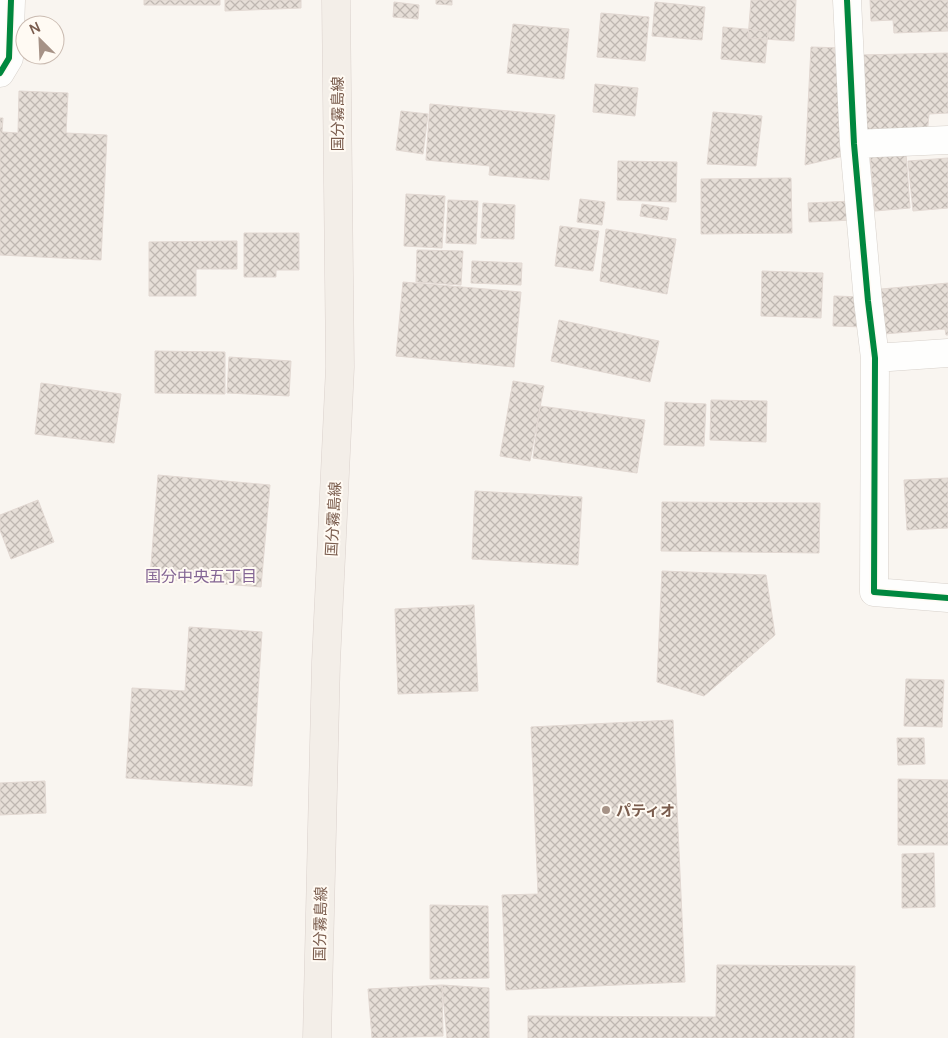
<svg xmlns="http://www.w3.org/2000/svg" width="948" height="1038" font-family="Manrope,'Noto Sans JP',sans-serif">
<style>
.building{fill:url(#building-cross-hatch);stroke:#e2d8d2}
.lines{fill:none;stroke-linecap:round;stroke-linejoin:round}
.minor-casing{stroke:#d7d1cb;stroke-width:29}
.major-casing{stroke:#dad1cc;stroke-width:29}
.minor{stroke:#fefefd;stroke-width:28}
.major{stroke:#f3eee8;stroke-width:28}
.cycleway-casing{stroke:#fffaf3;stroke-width:9}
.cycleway{stroke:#00873e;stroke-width:6}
.poi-dot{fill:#a69286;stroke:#fffaf3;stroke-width:2}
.labels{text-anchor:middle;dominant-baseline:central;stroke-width:4;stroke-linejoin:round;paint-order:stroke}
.street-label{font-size:15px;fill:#7a5c4d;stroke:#fffaf3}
.poi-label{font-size:15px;font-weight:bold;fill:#7a5c4d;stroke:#fffaf3;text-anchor:start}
.neighbourhood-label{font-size:16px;fill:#846695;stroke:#fffaf3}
</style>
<defs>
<pattern id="building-cross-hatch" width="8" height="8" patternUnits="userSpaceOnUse" patternTransform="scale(1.25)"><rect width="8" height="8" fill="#e6ded7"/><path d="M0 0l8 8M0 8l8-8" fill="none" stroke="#bfb7b1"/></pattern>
</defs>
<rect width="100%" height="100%" fill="#f9f5f0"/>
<path class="building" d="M144,0H220V5H144Z
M225,0H301V8L225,11Z
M436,0H452V5L436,4Z
M751,0H796L794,41L748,38Z
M870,0H948V31L894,33L893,20L871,21Z
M394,2L419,5L418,19L393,17Z
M655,2L705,7L702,40L652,36Z
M601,13L649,17L645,61L597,57Z
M513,24L569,29L564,79L507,73Z
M723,27L768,31L765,63L721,59Z
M811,47L843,48L848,155L805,165Z
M948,53V113L929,114L927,136L863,138L859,55Z
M595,84L638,88L635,116L593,112Z
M19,91L68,93L66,133L107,135L101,260L0,255V118H3L2,132L18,133Z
M430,104L555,115L549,180L489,175L490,166L426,160Z
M401,111L428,114L423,154L396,150Z
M713,112L762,116L756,166L707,164Z
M906,153L910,208L875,211L870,156Z
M948,158V208L913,211L908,161Z
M618,161L677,162L676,202L617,200Z
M791,178L792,233L701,234V179Z
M406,194L445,196L442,248L404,246Z
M580,199L605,202L602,225L577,222Z
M448,200L478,201L476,244L446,243Z
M853,201V220L809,222L808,203Z
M483,203L515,205L514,239L481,238Z
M642,204L669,208L667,220L640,216Z
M560,226L599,231L593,271L555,266Z
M606,229L676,239L667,294L600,281Z
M244,233H299V270H276V277H244Z
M237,241V269H196V296H149V242Z
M417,250L463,251L461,285L416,282Z
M472,261L522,263L521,285L471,283Z
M762,271L823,273L821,318L761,316Z
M403,282L521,292L514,367L396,356Z
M948,283V335H946L945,329L884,334L881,289Z
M834,296L865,297L864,327L833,326Z
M559,320L659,341L650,382L551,361Z
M155,351L225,352V394L155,393Z
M229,357L291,361L289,396L227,393Z
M513,381L544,386L530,461L500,456Z
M41,383L121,394L114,443L35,434Z
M711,400L767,401L766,442L710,440Z
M665,402L706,404L704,446L664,445Z
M540,406L645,420L637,473L533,458Z
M158,475L270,485L261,587L150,578Z
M948,478V528L907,530L904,480Z
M475,491L582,497L578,565L472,559Z
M38,500L54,542L11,559L0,530V515Z
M662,502L820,503L819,553L661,551Z
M662,571L766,575L775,635L704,696L657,682Z
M474,605L478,691L398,694L395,609Z
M189,627L262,632L252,786L126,778L132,688L185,691Z
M906,679L944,680L942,727L904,726Z
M673,720L685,982L506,990L502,895L538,894L531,727Z
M897,738H924L925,764L898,765Z
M898,779L948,780V845H898Z
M45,781L46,813L0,815V783Z
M934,853L935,907L902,908V854Z
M430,905L488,906L489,978L430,979Z
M717,965L855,966L854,1038H528V1016L716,1017Z
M442,985L443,1036L372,1038L368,989Z
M442,985L489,988V1038H447Z"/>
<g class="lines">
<defs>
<path id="minor" d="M847,0L854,144L868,301L875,358L874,592L948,598
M0,73L9,58L11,0
M854,144L948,140
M875,358L948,353"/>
<path id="major" d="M317,1038L326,662L340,367L336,0"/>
</defs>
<use href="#minor" class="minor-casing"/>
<use href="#major" class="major-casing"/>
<use href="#minor" class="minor"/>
<use href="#major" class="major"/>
<defs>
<path id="cycleway" d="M847,0L854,144L868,301L875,358L874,592L948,598
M0,73L9,58L11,0"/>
</defs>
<use href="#cycleway" class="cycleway-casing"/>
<use href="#cycleway" class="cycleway"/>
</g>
<circle class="poi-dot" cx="606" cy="810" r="5"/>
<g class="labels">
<g class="street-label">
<text transform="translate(337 114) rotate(-90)">国分霧島線</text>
<text transform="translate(333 519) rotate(-87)">国分霧島線</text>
<text transform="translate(320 924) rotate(-89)">国分霧島線</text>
</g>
<g class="poi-label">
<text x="616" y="810">パティオ</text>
</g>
<g class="neighbourhood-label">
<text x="201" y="576">国分中央五丁目</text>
</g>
</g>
<g transform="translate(40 40) rotate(336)"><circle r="24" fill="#fffaf3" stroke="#cabbb1"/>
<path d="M0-4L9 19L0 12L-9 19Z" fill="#a69286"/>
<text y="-8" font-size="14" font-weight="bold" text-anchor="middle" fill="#7a5c4d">N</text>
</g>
</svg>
